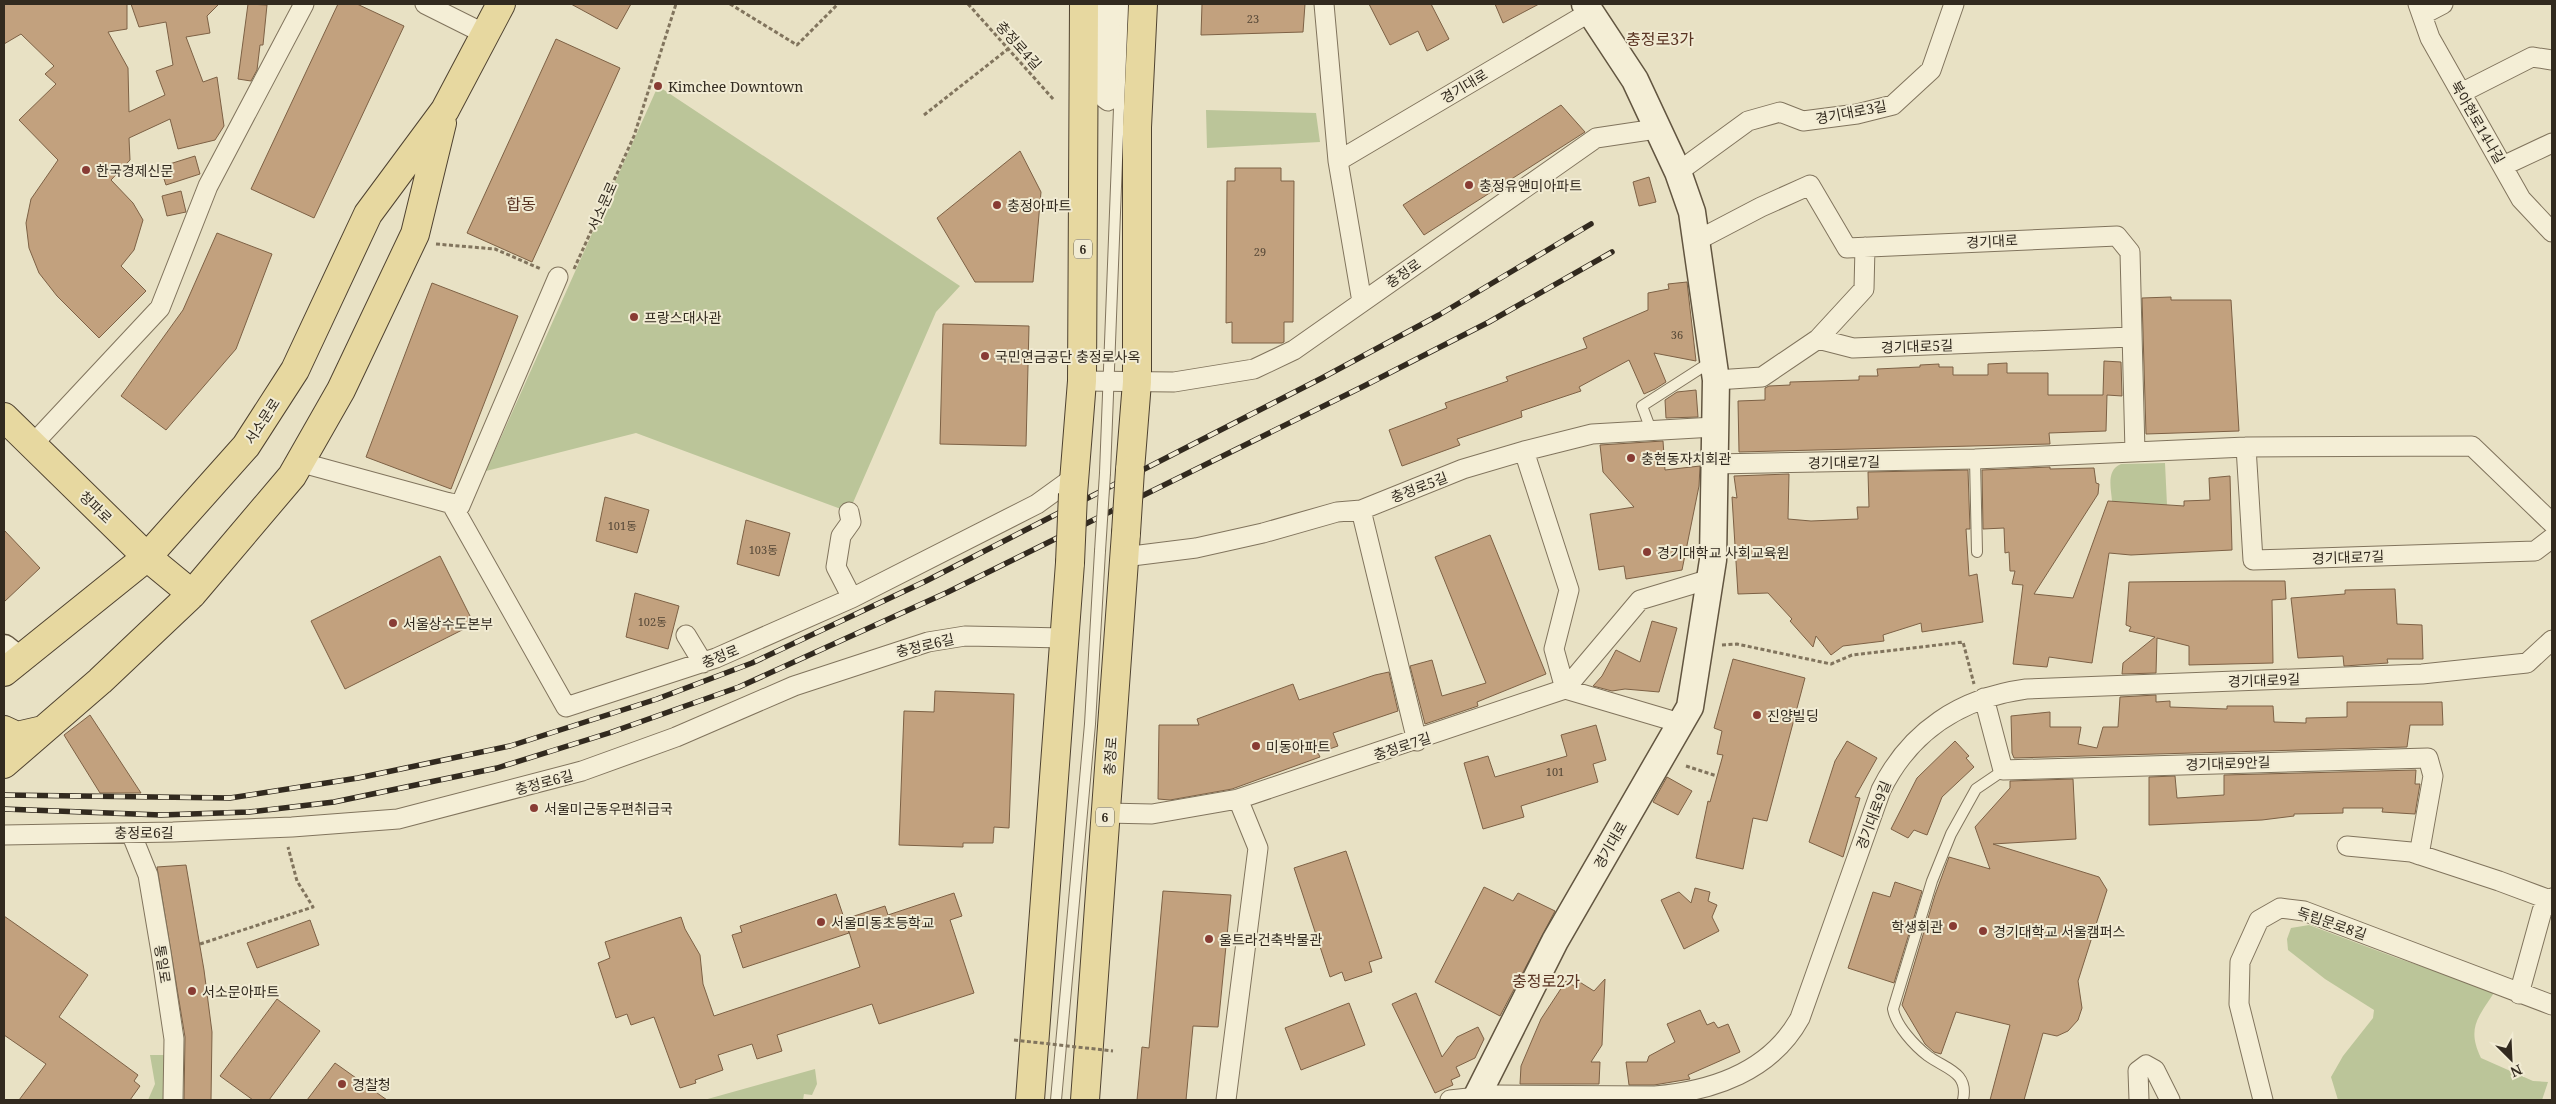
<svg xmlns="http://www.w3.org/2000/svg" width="2556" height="1104" font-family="'Noto Serif','Noto Sans KR',serif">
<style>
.green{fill:#bbc599}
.building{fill:#c2a17e;stroke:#7d6145}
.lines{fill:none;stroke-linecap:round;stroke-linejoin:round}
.lane-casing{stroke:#81745d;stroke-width:12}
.street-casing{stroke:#81745d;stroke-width:21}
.secondary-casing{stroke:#625540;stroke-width:29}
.primary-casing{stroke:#4f4230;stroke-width:30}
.path{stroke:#81745d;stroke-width:3;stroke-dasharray:4 2.5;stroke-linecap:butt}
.lane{stroke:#f4eed6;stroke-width:10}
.street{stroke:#f4eed6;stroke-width:19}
.secondary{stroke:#f4eed6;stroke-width:26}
.primary{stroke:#e7d8a0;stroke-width:28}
.rail-casing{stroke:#322a1f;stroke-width:5.5}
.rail{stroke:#f1ebd3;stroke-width:4;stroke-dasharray:11;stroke-linecap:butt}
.lane-bridge-casing{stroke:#81745d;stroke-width:12;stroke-linecap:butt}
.primary-bridge-casing{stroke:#4f4230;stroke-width:30;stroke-linecap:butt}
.path-bridge{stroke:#81745d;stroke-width:3;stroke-dasharray:4 2.5;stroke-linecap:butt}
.lane-bridge{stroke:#f4eed6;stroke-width:10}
.primary-bridge{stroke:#e7d8a0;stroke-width:28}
.poi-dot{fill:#883c34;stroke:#f1ebd3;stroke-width:2}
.labels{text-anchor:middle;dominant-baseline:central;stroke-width:4;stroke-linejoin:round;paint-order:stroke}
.number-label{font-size:11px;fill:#564837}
.shield{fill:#f1ebd3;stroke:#6b6455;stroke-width:1}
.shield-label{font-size:12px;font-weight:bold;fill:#322a1f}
.street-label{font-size:14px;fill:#322a1f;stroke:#f1ebd3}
.poi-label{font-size:14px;fill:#322a1f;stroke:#f1ebd3;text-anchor:start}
.quarter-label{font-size:16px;fill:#5a3423;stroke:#f1ebd3}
</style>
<rect width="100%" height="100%" fill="#e8e1c4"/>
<path class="green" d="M658,86L960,286L936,312L849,512L636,433L486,471Z
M1206,110L1316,113L1320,142L1207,148Z
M2165,463L2167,505L2112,501C2111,488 2106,470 2121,464Z
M2309,925L2397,958L2495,991C2479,1017 2466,1027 2481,1058L2533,1081L2548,1082L2542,1100H2338L2331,1077L2343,1056L2373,1018L2374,1010L2325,979L2288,950L2287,939L2291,928Z
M150,1055H165L166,1100H148L155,1084Z
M815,1069L817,1084L812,1095L804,1094L803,1100H704Z"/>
<path class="building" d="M4,4H127V29L108,32L128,68L129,112L165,95L156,71L173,65L166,22L139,27L131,4H219L207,16L210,33L186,37L203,82L217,77L224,126L215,140L178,149L170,119L129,138L130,160L111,180L133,203L143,220L134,250L121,266L146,291L99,338L57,296L39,273L29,248L26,223L31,199L58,160L19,120L56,84L45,74L54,66L21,34L4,44Z
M248,4L267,5L263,45H260L257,70L251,81L238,79Z
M338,4H357L404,26L314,218L251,189Z
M571,4H631L617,29Z
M1202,4H1305L1303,32L1201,35Z
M1369,4H1431L1449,39L1427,51L1418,31L1390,45Z
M1495,4H1539L1503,23Z
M556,39L620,68L532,262L467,233Z
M1561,105L1585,132L1424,235L1403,205Z
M1020,151L1041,192L1033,282H975L937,218Z
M195,156L200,174L166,185L160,167Z
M1235,168H1281V181H1294L1293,322H1284V342L1282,343H1232V322L1226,323L1227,181H1235Z
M1649,177L1656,202L1639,206L1633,182Z
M181,191L186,212L167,216L162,196Z
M217,233L272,254L236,349L166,430L121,396L183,310Z
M1687,282L1696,361L1654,353L1666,382L1655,389L1644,394L1629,360L1579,387L1581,391L1521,411L1522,417L1457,439L1460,445L1402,466L1389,430L1447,408L1445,403L1508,381L1506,377L1587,348L1583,338L1648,310V293L1669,289L1668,284Z
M432,283L518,316L451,489L366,457Z
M2171,297V300H2231L2239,431L2146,434L2142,298Z
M943,324L1029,326L1026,446L940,444Z
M2104,361L2121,362L2122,396L2107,395L2106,431L2049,433L2050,444L1739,452L1738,401L1765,400V388L1769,386L1790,385V382L1859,380V376H1878L1877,369L1920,367V365L1939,364V367H1953V375H1988V364L2007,363V373H2048V395H2103Z
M1696,390L1698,417L1666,418L1665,400L1677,392Z
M1663,441L1665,470L1700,466L1699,486L1682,570L1626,579L1624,566L1599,570L1590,514L1634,507L1603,472L1600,445Z
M2050,467V469L2094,468L2096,483L2099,484L2098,494L2034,594L2073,598L2108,501L2184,506V501L2210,500L2209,478L2230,476L2232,550L2131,555L2109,553L2092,663L2049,657L2047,667L2013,664L2023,585L2012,584L2015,571H2010L2009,552L2005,553L2004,528L1983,529L1982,470Z
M1968,470L1970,529H1966L1969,576L1977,574L1983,622L1922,632L1921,623L1883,635L1884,641L1843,646L1831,655L1816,636L1813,647L1790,621L1792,619L1768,593L1738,594L1732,497L1737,498L1734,476L1789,474L1788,519L1811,521L1858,519L1857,507H1869L1868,472Z
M605,497L649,510L637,553L596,541Z
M746,520L790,533L779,576L737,564Z
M4,530L40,568L4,602Z
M1490,535L1546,674L1477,702L1478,706L1425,724L1410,666L1432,660L1442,696L1486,683L1435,557Z
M440,556L474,624L345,689L311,621Z
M2233,581H2285L2286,599L2272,600L2273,663L2189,665V646L2157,638L2156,673L2122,674L2123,663L2155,637L2129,631L2131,627L2126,625L2129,582Z
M2395,589L2397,624L2422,625L2423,659H2387L2388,663L2344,666L2343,656L2298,658L2291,598L2345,594V590Z
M635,593L679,606L668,649L626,637Z
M1652,621L1677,628L1659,692L1625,689L1612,691L1593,686L1602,676L1616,650L1640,662Z
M1733,659L1805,678L1767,821L1753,818L1743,869L1696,858L1708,801L1710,802L1723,755L1717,754L1722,731L1714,728Z
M1389,672L1398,711L1333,733L1338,746L1318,753L1320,757L1232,789L1170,800L1158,799L1159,725H1199L1197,719L1293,684L1299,700L1375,675Z
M935,691L1014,694L1009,828L994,827L993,843H963V847L899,845L904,711L934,712Z
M2156,695V702L2170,701V707L2227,709V706H2273L2274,722L2306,723V718L2347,717V702H2442L2443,725H2410L2407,747L2014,758L2012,753L2011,716L2050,712V727H2081L2078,744L2097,748L2103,727H2118L2120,697Z
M90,715L141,793H100L64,735Z
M1596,725L1606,760L1593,764L1598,782L1521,806L1524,817L1483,829L1464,763L1488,756L1495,777L1567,756L1561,735Z
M1847,741L1877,758L1855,797L1860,798L1843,857L1809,842L1835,761Z
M1955,741L1969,756L1966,758L1974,767L1942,797L1927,835L1914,830L1908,838L1891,829L1917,778Z
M2416,770L2415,784H2420L2415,814L2382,812L2383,808H2343V813L2294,814V816L2262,820L2149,825V777L2175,776L2177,798L2224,795V775Z
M1667,777L1692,791L1678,815L1653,802Z
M2073,779L2076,839L1993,844L2099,877L2107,890L2078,981L2082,1008L2078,1020L2068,1031L2057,1036L2043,1033L2024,1100H1990L2010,1025L1956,1012L1941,1054L1934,1052L1925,1044L1902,1005L1935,895L1949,857L1990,869L1975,827L2010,788V781Z
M1346,851L1382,958L1369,962L1372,972L1345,981L1342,972L1330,977L1294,868Z
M186,865L204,970L212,1032L211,1100H184L185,1037L157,867Z
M1895,882L1922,891L1894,983L1848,968L1873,892L1890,897Z
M1484,887L1513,901L1518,893L1555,911L1500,1016L1435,982Z
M1695,888L1710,892L1708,901L1717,905L1712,917L1719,931L1684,949L1661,900L1679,892L1691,903Z
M1163,891L1231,895L1218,1027L1193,1026L1186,1100H1137L1142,1047L1149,1048Z
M954,893L962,916L950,920L974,993L879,1024L872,1004L777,1035L782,1051L757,1059L752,1044L718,1055L723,1070L695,1080L696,1083L680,1088L654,1017L631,1025L627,1014L616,1018L598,963L610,958L605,942L681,917L685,929L700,955L703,984L714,1016L860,967L845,919L885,906L888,915Z
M836,894L849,933L743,968L732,935L742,932L740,926Z
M4,916L88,975L59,1017L138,1075L134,1081L140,1086L130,1100H19L46,1064L4,1035Z
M310,920L319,945L257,968L247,943Z
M1605,979L1602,1045L1591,1062H1600L1599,1084H1520L1521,1066L1541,1019L1566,981L1574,986L1578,981L1594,991Z
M1416,993L1442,1057L1457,1037L1478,1027L1484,1039L1475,1058L1456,1067L1460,1076L1451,1080L1453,1085L1435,1093L1392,1004Z
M277,999L320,1031L269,1100H253L220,1076Z
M1349,1003L1365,1045L1301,1070L1285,1028Z
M1700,1010L1707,1025L1714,1022L1718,1028L1728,1024L1740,1052L1688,1075L1690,1079L1654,1085H1629L1626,1062H1647L1649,1056L1675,1042L1667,1024Z
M335,1063L387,1100H307Z"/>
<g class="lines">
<defs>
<path id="lane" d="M1651,430L1642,406L1712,361
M1975,459L1977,552
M1105,473L1123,4
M1056,1100L1090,724L1100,551
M1963,1100C1969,1072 1946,1069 1928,1056C1915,1046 1896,1026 1893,1009L1932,881L1951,834L1976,789L2004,770"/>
<path id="street" d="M425,4L485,34
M1099,4L1097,32L1104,98L1108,101L1111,4
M1324,4L1338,161L1362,302
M2418,4L2430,38L2521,199L2552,232
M2422,15L2443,4
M2461,93L2532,57L2552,60
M1338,161L1590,12
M2503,166L2552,143
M1678,172L1748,121L1780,112L1803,121L1857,114L1893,105L1931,70L1954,4
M1696,241L1761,207L1810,185L1847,248L2117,236L2130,252L2135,452
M1818,339L1864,289L1865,247
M1716,380L1762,377L1818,339L1853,348L2131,337
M1082,381L1174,382L1254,369L1294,350L1596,138L1656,129
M32,445L160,308L208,186L304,4
M2246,447L2253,560L2535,551L2552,538
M1524,451L1569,590L1554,649L1565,689
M299,462L460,506L558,277
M1713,464L1975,459L2246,447L2472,446L2552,523
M451,503L566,707L716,658L852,598L1037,504L1073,478
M1361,510L1417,741
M849,512L851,522L841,536L836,567L852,598
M1124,557L1196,548L1263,533L1337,512L1361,510L1463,469L1524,451L1592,434L1714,427
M686,635L703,663
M1565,689L1640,600L1710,579
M1984,698L2003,770L2428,758L2433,776L2419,855
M1106,813L1152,814L1238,799L1565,689L1680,723
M131,833L148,875L161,952L174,1039L173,1100
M4,835L173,832L292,827L398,819L582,771L676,737L794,686L928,642L965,636L1064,638
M2347,846L2411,852L2499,881L2550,900
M2519,994L2542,911L2552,898
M1226,1100L1258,848L1238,799
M1450,1100L1496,1095L1655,1096C1713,1091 1771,1071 1800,1018L1881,790C1910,731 1961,698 2026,689L2422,674L2527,663L2552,640
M2139,1100L2138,1071L2146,1065L2155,1070L2170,1100
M2263,1100L2239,1004L2240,962L2259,920L2280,908L2304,911L2552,1005"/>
<path id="secondary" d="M4,648L19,660
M1475,1100L1555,941L1690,707L1713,560L1716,380L1692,212L1678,172L1635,80L1585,4"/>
<path id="primary" d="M4,417L147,557L192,594
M1130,470L1137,382V127L1143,4
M1073,494L1082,381L1084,4
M4,672L147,557L246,446L295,370L368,214L445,110L501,4
M4,730L17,736L43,730
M4,764L100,681L192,594L292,476L341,390L415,234L442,123
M1030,1100L1070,563
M1085,1100L1126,533"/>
</defs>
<use href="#lane" class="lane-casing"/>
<use href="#street" class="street-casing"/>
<use href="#secondary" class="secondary-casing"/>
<use href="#primary" class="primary-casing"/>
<path class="path" d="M730,4L797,45L838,4
M968,4L1054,100
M924,115L1008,49
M436,244L495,249L541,269
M574,269L634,136L676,4
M1722,645L1737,644L1831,664L1852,655L1963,642L1974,684
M1686,766L1717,776
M200,944L313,907L297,881L288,847"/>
<use href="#lane" class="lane"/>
<use href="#street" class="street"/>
<use href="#secondary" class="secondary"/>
<use href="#primary" class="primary"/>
<defs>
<path id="rail" d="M4,795L230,798L358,778L510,746L657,699L752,663L926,581L1322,378L1439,315L1591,224
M4,809L161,815L249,812L334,802L497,768L609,733L739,687L948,592L1362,387L1489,322L1612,252"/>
</defs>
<use href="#rail" class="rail-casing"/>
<use href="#rail" class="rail"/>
<defs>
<path id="lane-bridge" d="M1100,551L1105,473"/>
<path id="primary-bridge" d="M1126,533L1130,470
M1070,563L1073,494"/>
</defs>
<use href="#lane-bridge" class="lane-bridge-casing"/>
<use href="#primary-bridge" class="primary-bridge-casing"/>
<path class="path-bridge" d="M1014,1040L1113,1051"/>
<use href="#lane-bridge" class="lane-bridge"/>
<use href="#primary-bridge" class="primary-bridge"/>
</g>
<g class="poi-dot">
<circle cx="658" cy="86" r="5"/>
<circle cx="86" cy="170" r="5"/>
<circle cx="1469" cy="185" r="5"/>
<circle cx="997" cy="205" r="5"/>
<circle cx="634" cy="317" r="5"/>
<circle cx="985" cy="356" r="5"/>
<circle cx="1631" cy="458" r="5"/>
<circle cx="1647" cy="552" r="5"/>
<circle cx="393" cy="623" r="5"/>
<circle cx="1757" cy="715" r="5"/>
<circle cx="1256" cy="746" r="5"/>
<circle cx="534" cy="808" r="5"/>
<circle cx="821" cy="922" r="5"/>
<circle cx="1953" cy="926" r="5"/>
<circle cx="1983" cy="931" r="5"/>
<circle cx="1209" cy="939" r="5"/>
<circle cx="192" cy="991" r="5"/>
<circle cx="342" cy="1084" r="5"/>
</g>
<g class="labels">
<g class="number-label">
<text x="1253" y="18">23</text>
<text x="1260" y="251">29</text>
<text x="1677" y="334">36</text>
<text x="622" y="525">101동</text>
<text x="763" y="549">103동</text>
<text x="652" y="621">102동</text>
<text x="1555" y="771">101</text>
</g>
<g class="shield">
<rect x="1074" y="239.5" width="18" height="19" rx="4"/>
<rect x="1096" y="807.5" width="18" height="19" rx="4"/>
</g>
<g class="shield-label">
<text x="1083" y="249">6</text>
<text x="1105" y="817">6</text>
</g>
<g class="street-label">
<text transform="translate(1019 45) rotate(48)">충정로4길</text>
<text transform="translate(1464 86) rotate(-31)">경기대로</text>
<text transform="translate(1851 112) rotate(-11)">경기대로3길</text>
<text transform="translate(2478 122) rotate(60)">북아현로14나길</text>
<text transform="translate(602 206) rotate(-66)">서소문로</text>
<text transform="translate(1992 241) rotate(-3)">경기대로</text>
<text transform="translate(1403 273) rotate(-35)">충정로</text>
<text transform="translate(1917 346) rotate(-2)">경기대로5길</text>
<text transform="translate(262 421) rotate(-57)">서소문로</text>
<text transform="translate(1844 462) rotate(-1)">경기대로7길</text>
<text transform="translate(1419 487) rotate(-21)">충정로5길</text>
<text transform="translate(96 507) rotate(44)">청파로</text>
<text transform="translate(2348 557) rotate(-2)">경기대로7길</text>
<text transform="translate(925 645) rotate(-13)">충정로6길</text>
<text transform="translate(720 656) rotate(-22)">충정로</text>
<text transform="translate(2264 680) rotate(-2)">경기대로9길</text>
<text transform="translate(1402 746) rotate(-18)">충정로7길</text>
<text transform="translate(1110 756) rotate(-86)">충정로</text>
<text transform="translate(2228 763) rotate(-2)">경기대로9안길</text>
<text transform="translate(544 782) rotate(-15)">충정로6길</text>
<text transform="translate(1873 815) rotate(-69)">경기대로9길</text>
<text x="144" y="832">충정로6길</text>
<text transform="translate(1610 845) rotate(-60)">경기대로</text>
<text transform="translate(2332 923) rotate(19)">독립문로8길</text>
<text transform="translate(163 964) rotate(81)">통일로</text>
</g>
<g class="poi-label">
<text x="668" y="86">Kimchee Downtown</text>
<text x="96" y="170">한국경제신문</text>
<text x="1479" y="185">충정유앤미아파트</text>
<text x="1007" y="205">충정아파트</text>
<text x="644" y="317">프랑스대사관</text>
<text x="995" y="356">국민연금공단 충정로사옥</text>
<text x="1641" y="458">충현동자치회관</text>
<text x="1657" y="552">경기대학교 사회교육원</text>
<text x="403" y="623">서울상수도본부</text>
<text x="1767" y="715">진양빌딩</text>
<text x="1266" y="746">미동아파트</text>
<text x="544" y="808">서울미근동우편취급국</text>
<text x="831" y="922">서울미동초등학교</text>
<text x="1943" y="926" text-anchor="end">학생회관</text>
<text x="1993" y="931">경기대학교 서울캠퍼스</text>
<text x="1219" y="939">울트라건축박물관</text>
<text x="202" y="991">서소문아파트</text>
<text x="352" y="1084">경찰청</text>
</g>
<g class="quarter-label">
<text x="1660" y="39">충정로3가</text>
<text x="521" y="204">합동</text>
<text x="1546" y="981">충정로2가</text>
</g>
</g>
<rect width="2556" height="1104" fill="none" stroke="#322a1f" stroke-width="10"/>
<g transform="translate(2511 1059) rotate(156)" stroke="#f1ebd3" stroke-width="4" paint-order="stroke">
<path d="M0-4L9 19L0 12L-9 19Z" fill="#322a1f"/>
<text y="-8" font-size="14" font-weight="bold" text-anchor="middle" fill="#322a1f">N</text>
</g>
</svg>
